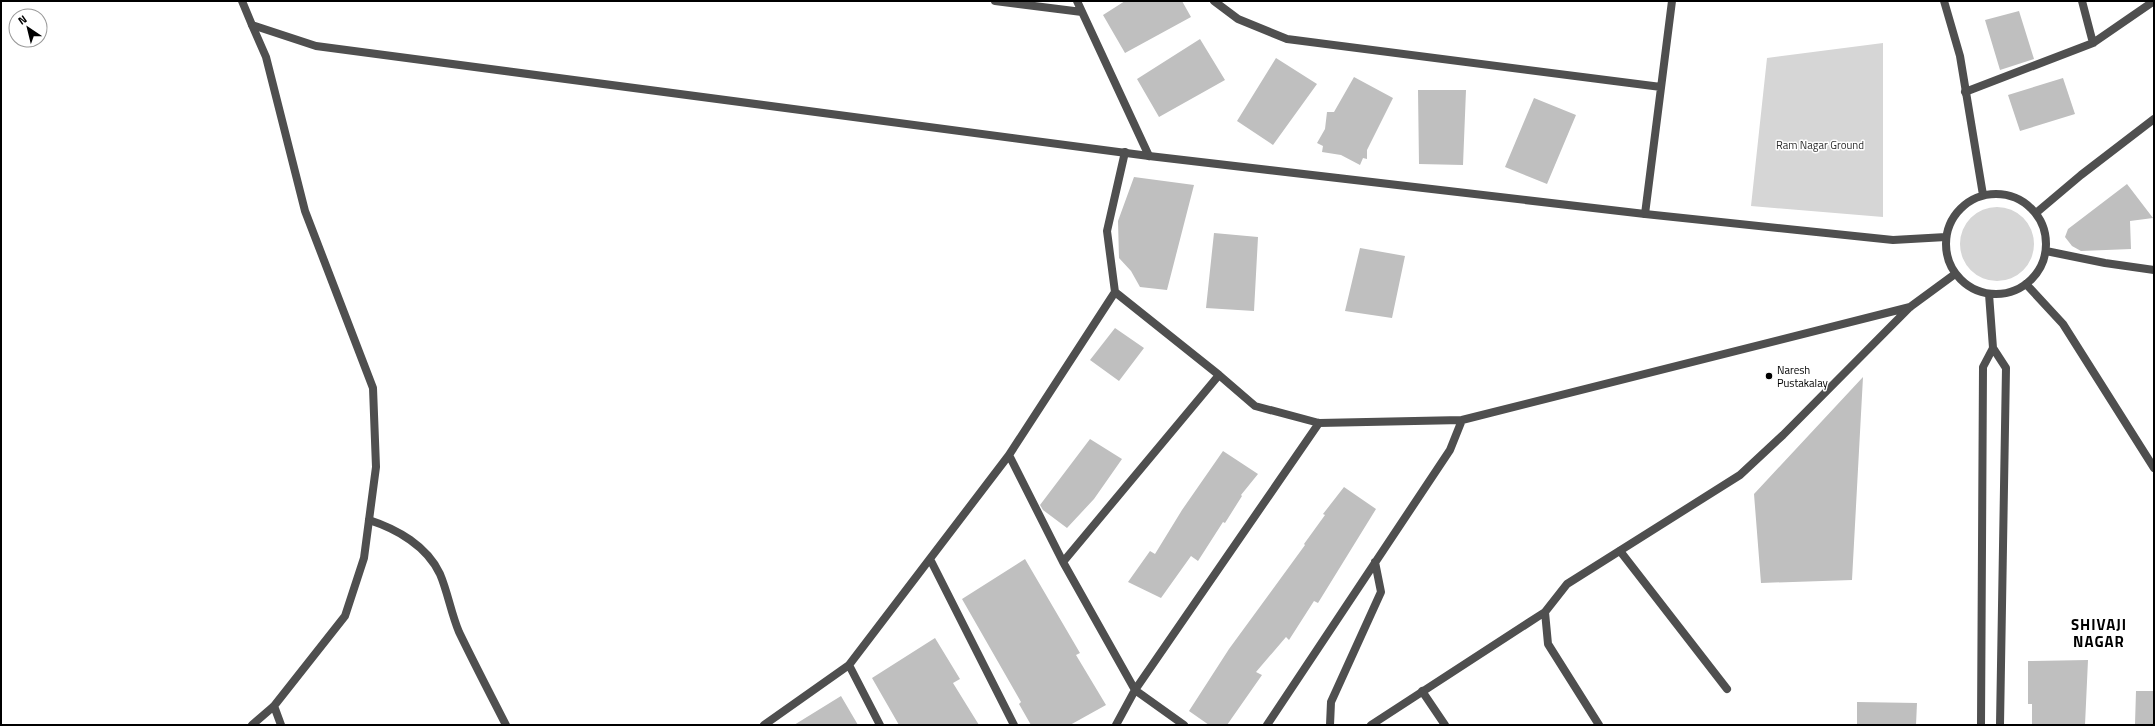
<svg xmlns="http://www.w3.org/2000/svg" width="2155" height="726" font-family="'Titillium Web',sans-serif">
<style>
.green{fill:#d6d6d6}
.building{fill:#bfbfbf}
.lines{fill:none;stroke-linecap:round;stroke-linejoin:round}
.service{stroke:#4f4f4f;stroke-width:8}
.minor{stroke:#4f4f4f;stroke-width:8}
.tertiary{stroke:#4f4f4f;stroke-width:8}
.poi-dot{fill:#000;stroke:#fff;stroke-width:1.5}
.labels{text-anchor:middle;dominant-baseline:central;stroke-width:3;stroke-linejoin:round;paint-order:stroke}
.park-label{font-size:11px;fill:#2d2d2d;stroke:#fff}
.poi-label{font-size:11px;fill:#000;stroke:#fff;text-anchor:start}
.district-label{font-size:15px;font-weight:bold;letter-spacing:1px;fill:#000;stroke:#fff}
</style>
<rect width="100%" height="100%" fill="#fff"/>
<path class="green" d="M1883,43V217L1751,206L1767,58Z
M1960 244a37 37 0 1 1 74 0a37 37 0 1 1-74 0Z"/>
<path class="building" d="M1125,1H1182L1191,17L1125,53L1103,15Z
M2019,11L2034,59L2000,70L1985,20Z
M1200,39L1225,80L1159,117L1137,79Z
M1276,58L1317,84L1273,145L1237,121Z
M1354,77L1393,98L1367,150V159L1363,158L1360,165L1341,155L1322,152L1323,146L1317,143L1325,129L1327,112H1334Z
M2063,78L2075,114L2020,131L2008,95Z
M1418,90H1466L1463,165L1419,164Z
M1534,98L1576,115L1547,184L1505,167Z
M1134,177L1194,185L1167,290L1140,287L1131,271L1119,258L1118,221Z
M2127,184L2153,218L2130,221L2131,249L2081,251L2072,246L2065,237L2068,229Z
M1214,233L1258,237L1254,311L1206,308Z
M1360,248L1405,256L1392,318L1345,311Z
M1115,328L1144,348L1119,381L1090,360Z
M1863,377L1852,580L1761,583L1754,494Z
M1090,439L1122,459L1094,499L1067,528L1043,510L1040,505Z
M1223,451L1258,474L1241,495L1242,496L1225,523L1223,522L1198,561L1191,556L1161,598L1128,582L1150,551L1155,554L1182,510Z
M1344,487L1376,509L1318,603L1314,601L1289,640L1286,637L1256,672L1262,675L1227,725H1209L1189,711L1229,649L1305,545L1304,544L1325,515L1323,514Z
M1025,559L1080,653L1076,655L1106,705L1070,725H1031L1019,704L1021,702L962,599Z
M935,638L960,679L953,683L979,725H899L872,678Z
M2088,660L2085,725H2032V704H2028V661Z
M2136,691H2154V725L2135,724Z
M841,696L858,725H794Z
M1857,702L1917,703L1916,725H1857Z"/>
<g class="lines">
<path class="service" d="M369,520C397,529 427,546 440,574C448,593 451,613 459,632C474,663 490,694 506,725
M1620,551L1727,689"/>
<path class="minor" d="M995,1L1082,12
M1077,1L1149,156
M1214,1L1238,19L1287,39L1661,87
M2082,1L2093,43
M252,25L266,57L305,211L373,388L376,467L364,558L345,616L274,706L252,725
M1965,92L2093,43L2154,1
M1645,214L1672,1
M2026,284L2063,324L2154,468
M1115,292L1219,375
M1009,455L1063,562
M930,559L1014,725
M1422,691L1445,725
M274,706L281,725
M764,725L849,665
M880,725L849,665L1009,455L1115,292L1107,231L1125,152
M1116,725L1135,690L1063,562L1219,375L1255,406L1319,423L1462,420
M1184,725L1135,690L1319,423
M1267,725L1450,450L1462,420L1910,307
M1330,725L1331,702L1381,592L1375,562
M1371,725L1545,612
M1599,725L1548,644L1545,612L1567,584L1740,475L1783,435L1910,307L1955,274"/>
<path class="tertiary" d="M242,1L252,25L316,46L1149,156L1645,214L1893,240L1946,237
M1944,1L1960,56L1983,195
M1946 244a50 50 0 1 1 100 0a50 50 0 1 1-100 0Z
M2036,213L2081,175L2154,119
M2046,251L2105,263L2154,270
M1989,294L1993,348L2006,368L2000,725
M1981,725L1983,367L1993,348"/>
</g>
<circle class="poi-dot" cx="1769" cy="376" r="4"/>
<g class="labels">
<g class="park-label">
<text x="1820" y="145">Ram Nagar Ground</text>
</g>
<g class="poi-label">
<text x="1777" y="370">Naresh<tspan x="1777" dy="13">Pustakalay</tspan></text>
</g>
<g class="district-label">
<text x="2099" y="624">SHIVAJI<tspan x="2099" dy="17">NAGAR</tspan></text>
</g>
</g>
<rect width="2155" height="726" fill="none" stroke="#000000" stroke-width="4"/>
<g transform="translate(28 28) rotate(325)"><circle r="19" fill="#ffffff" stroke="#999999"/>
<path d="M0-3L7 15L0 10L-7 15Z" fill="#000000"/>
<text y="-6" font-size="11" font-weight="bold" text-anchor="middle" fill="#000000">N</text>
</g>
</svg>
